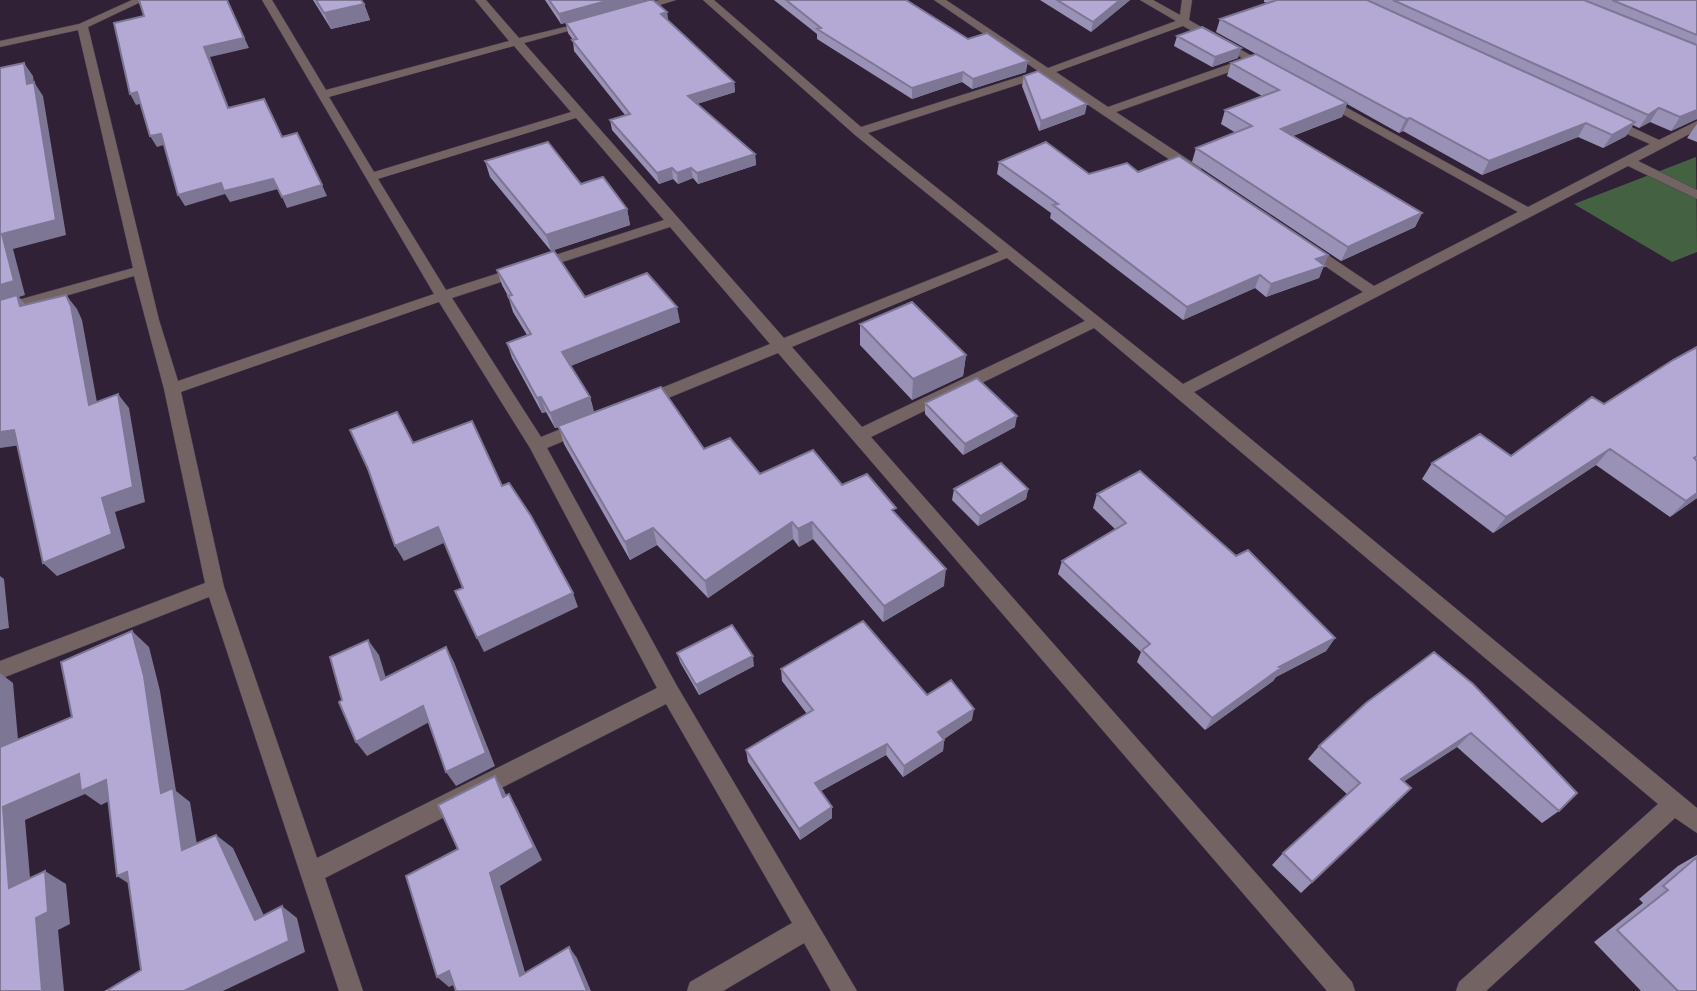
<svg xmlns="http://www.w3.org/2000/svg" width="1697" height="991" font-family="'Alegreya Sans',sans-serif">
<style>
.forest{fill:#446242}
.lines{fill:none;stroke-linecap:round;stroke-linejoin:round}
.minor-casing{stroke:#4b3c51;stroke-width:1}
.minor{fill:#736463;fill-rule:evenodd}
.wall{fill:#9a91b6}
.shaded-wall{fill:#7d7694}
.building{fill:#b3a9d4;stroke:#7d7694;stroke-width:2}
</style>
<rect width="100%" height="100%" fill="#302137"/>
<path class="forest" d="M1696,157L1697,252L1672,262L1574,204Z"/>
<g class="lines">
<defs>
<path id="minor" d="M132,0H145L88,27L159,320L178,381L434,294L262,0H272L326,90L509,41L475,0H486L519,38L594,20V24L524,43L784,338L999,252L855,135L703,0H714L861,127L1038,71L934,0H946L1048,68L1176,21L1140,0H1153L1180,15L1182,0H1192L1189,20L1273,68L1267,71L1252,64L1116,112L1201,168V174H1191L1045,76L868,133L1183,384L1363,292L1303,251V245H1313L1374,286L1518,212L1321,102V98H1329L1528,207L1650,144L1604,124V118H1612L1659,140L1697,121V130L1638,161L1697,190V199L1628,166L1194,392L1697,808V833L1675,818L1486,991H1456L1459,982L1658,804L1094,328L871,437L1352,982L1355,991H1327L778,353L651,405H639L637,401L639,397L770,344L670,227L452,298L541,437L578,422H590L592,426L590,430L547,448L677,686L857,991H831L804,943L723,991H687L690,982L792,923L666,704L325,878L363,991H339L209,597L0,679V661L205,583L164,389L134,276L0,315V305L133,268L78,30L0,47V41L79,24ZM1183,26L1244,59L1108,107L1056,72ZM514,46L571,112L374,172L329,97ZM576,118L664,220L446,290L378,179ZM1007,258L1085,321L862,427L792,347ZM439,302L530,448L657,688L317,858L224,587L181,392Z
M659,0H676L634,13L629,10Z"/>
</defs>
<use href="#minor" class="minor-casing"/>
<use href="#minor" class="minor"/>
</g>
<path class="wall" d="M313,0H361L364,4L370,20L331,29Z
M545,0H644V1L667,12L668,21L734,82L735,92L697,104L755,154L756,165L698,184L693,178L678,184L673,179L659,184L612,130L610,120L625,115L574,51L573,40L568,33L566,23L640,2L561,24Z
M774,0H906L968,39L1026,72L972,89L962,82L912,99L817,39V34Z
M1040,0H1130L1091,32Z
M1264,0H1697V119L1671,131L1650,122L1639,128L1633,125L1626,136L1603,148L1578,137L1482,175L1403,131L1399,133L1347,104L1342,117L1293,136L1422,213L1415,227L1341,261L1192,162L1196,148L1236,133L1221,124L1225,110L1262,96L1227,76L1231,63L1256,54L1216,32L1220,19L1267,3L1264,2Z
M1177,36L1238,58L1212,67L1174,46Z
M1024,76L1085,114L1039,131L1022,86Z
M1697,124V142L1687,138Z
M485,161L581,184L627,209L630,225L551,251L490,177Z
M999,162L1089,174L1138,172L1328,255L1319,278L1266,297L1255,288L1183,320L1050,218L1051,213L997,174Z
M497,270L585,297L680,322L570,366L590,397L594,412L704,449L760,474L842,485L896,515L944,586L883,622L813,539L799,547L793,539L708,598L657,545L630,560L564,444L559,427L555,428L546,412L542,413L512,358L507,343L527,335L513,312L508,296L502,285Z
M860,324L966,355L963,376L912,400L860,345Z
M1697,347V498L1670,517L1596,465L1493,533L1422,479L1432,463L1511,456L1604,404Z
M925,403L1015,427L963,455L925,414Z
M954,489H1028L1026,499L978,526L952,500Z
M1097,494L1236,556L1335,638L1326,651L1276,677L1273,681L1205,730L1137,662L1141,652L1058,574L1062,561L1115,529L1093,508Z
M1434,652L1559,811L1542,823L1457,747L1404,781L1411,788L1301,893L1272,865L1283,853L1348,795L1308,759L1319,746Z
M677,653L754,666L699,695L680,662Z
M781,669L927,695L972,720L944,739L943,751L903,777L886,755L821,791L832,818L800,840L748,762L746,750L807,714L782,681Z
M1697,855V991H1641L1594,942L1643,903L1639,899L1678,866Z"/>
<path class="shaded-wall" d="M227,0L249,48L210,57L233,119L228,108L204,47Z
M610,0H644V1L561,24L559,14Z
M1120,0H1130L1091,32L1093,22Z
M364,4L370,20L331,29L324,13Z
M667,12L668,22L661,14Z
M1241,48L1238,58L1212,67L1215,57Z
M1028,61L1026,72L972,89L973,79Z
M24,63L33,76L36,98L27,84Z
M963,72L962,82L912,99V88Z
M34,82L43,96L66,235L13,249L25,295L19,297L29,309L0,303V285L2,234Z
M734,82L735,92L690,106L688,96Z
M137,92L143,103L136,105L130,94Z
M1347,103L1342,117L1276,142L1281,129Z
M1087,104L1085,114L1039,131L1041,121Z
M1659,108L1650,122L1639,128L1648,115Z
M1697,110V119L1671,131L1680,117Z
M1410,118L1403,131L1399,133L1406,119Z
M1635,122L1626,136L1603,148L1612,135Z
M1586,123L1578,137L1482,175L1489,161Z
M161,134L167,144L157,147L150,136Z
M755,154L756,165L698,184L697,173Z
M672,168L673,179L659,184L657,173Z
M691,168L693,178L678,184L677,173Z
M273,179L278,189L230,202L225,194L185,206L178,195L221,183Z
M322,185L327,196L287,208L282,197Z
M627,209L630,225L551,251L546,235Z
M1422,213L1415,227L1341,261L1348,247Z
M1328,255L1319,278L1266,297L1271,284L1316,259Z
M1260,275L1255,288L1183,320L1187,307Z
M66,295L77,309L82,320L100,419L89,405Z
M677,307L680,322L566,368L562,352Z
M966,355L963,376L912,400L913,379Z
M118,394L129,408L145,502L115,512L125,548L57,576L43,563L102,498Z
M541,397L546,412L542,413L537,398Z
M590,397L594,412L555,428L550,413Z
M1017,416L1015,427L963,455L965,444Z
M14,430L28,444L0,448V432Z
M1610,449L1596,465L1493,533L1506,517Z
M1028,489L1026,499L978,526L980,516Z
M1697,493V498L1670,517L1686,501Z
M792,522L793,539L708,598L705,581Z
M812,522L813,539L799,547L798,529Z
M438,527L446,542L404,561L395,546Z
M653,528L657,545L630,560L625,542Z
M946,569L944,586L883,622L884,606Z
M0,576L4,579L9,628L0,630Z
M573,593L578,607L484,652L477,638Z
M132,631L149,647L160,691L176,791L190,802L200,863L182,850L161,793Z
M1335,638L1326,651L1276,677L1273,681L1205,730L1212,718L1279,667Z
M368,640L379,655L391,695L381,680Z
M446,647L454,662L495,766L456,786L446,772Z
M753,656L754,666L699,695L696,685Z
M0,673L13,683L20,762L0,748Z
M423,706L433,720L367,756L356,742Z
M974,709L972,720L937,744L938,732Z
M1471,733L1457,747L1388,792L1401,779Z
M944,740L943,751L903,777L904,766Z
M887,744L886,755L815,794V783Z
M79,774L106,780L124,794L101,805L85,794L25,820L32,900L9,888L3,807Z
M495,776L504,790L512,811L503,797Z
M509,794L517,808L542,860L500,886L529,986L520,976L490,873Z
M832,807V818L800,840L799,829Z
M216,835L233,848L271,931L255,920Z
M45,871L66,884L70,924L58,930L64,991H42L36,918Z
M127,872L137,889L117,876Z
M282,906L297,918L305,952L223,991H184Z
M569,947L577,958L591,991H587Z
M449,971L460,982L449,987L437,977Z"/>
<path class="building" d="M139,0H227L244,38L204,47L228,108L264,99L282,137L297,133L322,185L282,197L273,179L224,191L221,183L178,195L161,134L150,136L137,92L130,94L114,23L144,16Z
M316,0H361L364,4L324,13Z
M549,0H610L559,14Z
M649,0H653L667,12L661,14L734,82L688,96L755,154L697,173L691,168L677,173L672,168L657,173L610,120L630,114L572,40L577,39L566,23Z
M786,0H906L968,39L987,33L1028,61L973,79L963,72L912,88L817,29L821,28Z
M1057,0H1120L1093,22Z
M1277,0H1367L1635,122L1612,135L1586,123L1489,161L1410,118L1406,119L1220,19Z
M1393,0H1584L1697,45V110L1680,117L1659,108L1648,115Z
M1612,0H1697V35Z
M1202,27L1241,48L1215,57L1177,36Z
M1256,54L1347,103L1281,129L1422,213L1348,247L1196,148L1252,126L1225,110L1279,90L1231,63Z
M24,63L27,84L34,82L56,220L2,234L14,281L0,285V68Z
M1038,71L1087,104L1041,121L1024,76Z
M548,142L581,184L603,177L627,209L546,235L485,161Z
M1046,142L1089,174L1127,163L1138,172L1179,156L1328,255L1316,259L1325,266L1271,284L1260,275L1187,307L1053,205L1058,204L999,162Z
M554,251L585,297L647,273L677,307L562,352L590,397L550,413L541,397L537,398L507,343L531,334L508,296L512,295L497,270Z
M17,295L20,306L66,295L71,306L89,405L118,394L133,487L102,498L112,534L43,563L14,430L0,432V300Z
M912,302L966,355L913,379L860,324Z
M1697,347V456L1694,458L1697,461V493L1686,501L1610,449L1506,517L1432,463L1480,434L1511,456L1592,397L1604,404L1673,360Z
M977,378L1017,416L965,444L925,403Z
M661,387L704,449L730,438L760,474L813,450L842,485L867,474L896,508L892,510L946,569L884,606L812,522L798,529L792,522L705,581L653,528L625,542L558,426Z
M397,412L413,443L472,421L502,486L509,483L531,516L573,593L477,638L455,591L463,588L438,527L395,546L368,469L350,430Z
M1001,463L1028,489L980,516L954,489Z
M1140,471L1236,556L1248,550L1335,638L1279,667L1281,668L1212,718L1142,650L1150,644L1062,561L1126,523L1097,494Z
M863,621L927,695L951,680L974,709L938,732L944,740L904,766L887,744L815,783L832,807L799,829L746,750L813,710L781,669Z
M732,625L753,656L696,685L677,653Z
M132,631L144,676L161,793L173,788L182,850L216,835L255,920L282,906L289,941L184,991H106L141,970L127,872L117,876L106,780L81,791L79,774L3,807L9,888L45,871L48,912L36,918L42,991H0V747L72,717L61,662Z
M368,640L381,680L446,647L486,753L446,772L423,706L356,742L339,702L342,700L330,657Z
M1434,652L1473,684L1577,793L1559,811L1471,733L1401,779L1411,788L1312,882L1283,853L1360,783L1319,746L1366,703Z
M495,776L503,797L509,794L534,847L490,873L520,976L569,947L587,991H456L449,971L437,977L406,876L458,849L438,805Z
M1697,857V991H1678L1617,930L1668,890L1663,886Z"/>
</svg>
